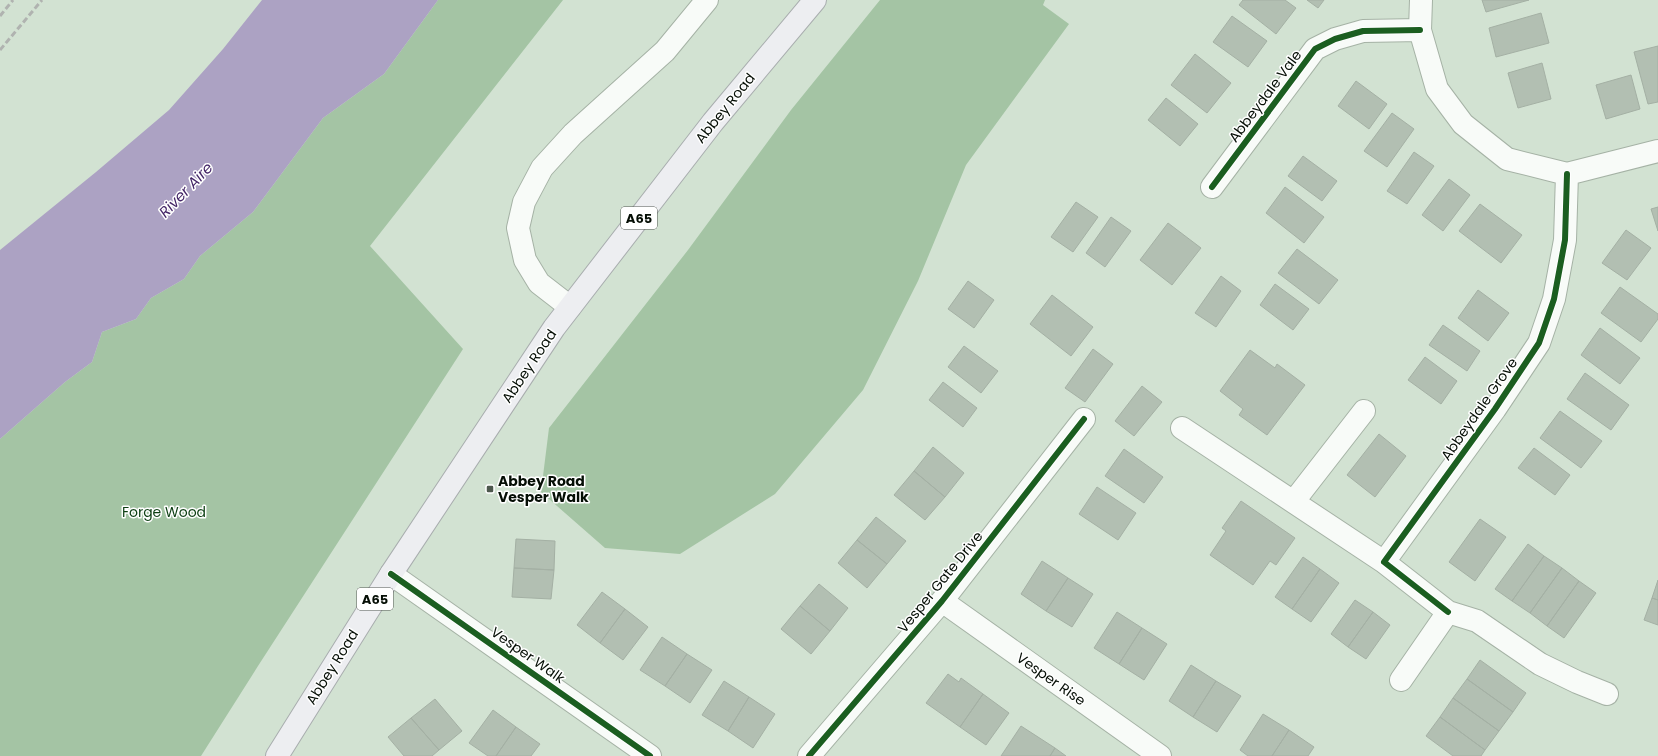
<svg xmlns="http://www.w3.org/2000/svg" width="1658" height="756" font-family="Poppins,sans-serif">
	<style>
		.forest { fill: #a4c4a4 }
		.water { fill: #aca2c3 }
		.building { fill: #b2bfb2; stroke: #a4b0a4 }
		.lines { fill: none; stroke-linecap: round; stroke-linejoin: round }
		.minor-casing { stroke: #a5b2a5; stroke-width: 24 }
		.major-casing { stroke: #a8adae; stroke-width: 24 }
		.minor { stroke: #f8fbf8; stroke-width: 22 }
		.major { stroke: #edeef1; stroke-width: 22 }
		.rail { stroke: #b0b3b0; stroke-width: 3; stroke-dasharray: 6 3; stroke-linecap: butt }
		.cycleway-casing { stroke: #fff; stroke-width: 8 }
		.cycleway { stroke: #1b5e20; stroke-width: 6 }
		.poi-dot { fill: #4d584d; stroke: #fff; stroke-width: 1.5 }
		.labels { text-anchor: middle; stroke-width: 3; stroke-linejoin: round; paint-order: stroke }
		.shield { fill: #fff; stroke: #505650; stroke-width: 1 }
		.shield-label { font-size: 13px; font-weight: bold; fill: #050e05 }
		.street-label { font-size: 14px; fill: #050e05; stroke: #fff }
		.poi-label { font-size: 14px; font-weight: bold; fill: #050e05; stroke: #fff; text-anchor: start }
		.park-label { font-size: 14px; fill: #0c3e12; stroke: #fff }
		.water-label { font-size: 15px; font-style: italic; fill: #442667; stroke: #fff }
	</style>
	<rect width="100%" height="100%" fill="#d2e2d2"/>
	<path class="forest" d="M438,0H563L370,246L463,349L258,666L201,756H0V439L65,382L92,362L102,332L136,319L151,298L184,279L200,256L253,212L323,118L384,74Z
		M880,0H1045L1043,5L1069,24L966,165L918,281L863,390L775,494L680,554L605,548L541,492L549,428L688,250L791,110Z"/>
	<path class="water" d="M262,0H438L384,74L323,118L253,212L200,256L184,279L151,298L136,319L102,332L92,362L65,382L0,439V250L96,172L169,110L223,49Z"/>
	<path class="building" d="M1243,0H1285L1296,8L1276,34L1239,5Z
		M1307,0H1324L1318,8Z
		M1482,0H1529L1486,12Z
		M1541,13L1549,43L1496,57L1489,28Z
		M1232,16L1267,41L1248,67L1213,42Z
		M1658,46V102L1648,104L1634,52Z
		M1195,54L1231,83L1207,113L1171,85Z
		M1542,63L1551,99L1518,108L1508,73Z
		M1631,75L1640,109L1606,119L1596,85Z
		M1356,81L1387,104L1369,129L1338,106Z
		M1166,98L1198,124L1180,146L1148,120Z
		M1392,113L1414,129L1387,167L1364,151Z
		M1414,152L1434,166L1407,204L1387,191Z
		M1303,156L1337,181L1322,201L1288,176Z
		M1449,179L1470,195L1443,231L1422,215Z
		M1285,187L1324,217L1304,243L1266,213Z
		M1076,202L1098,217L1073,252L1051,237Z
		M1480,204L1522,235L1501,263L1459,231Z
		M1658,207V231L1651,209Z
		M1111,217L1131,231L1105,267L1086,253Z
		M1168,223L1201,248L1172,285L1140,260Z
		M1626,230L1651,248L1627,280L1602,263Z
		M1297,249L1338,280L1319,304L1278,273Z
		M1221,276L1241,291L1216,327L1195,313Z
		M968,281L994,300L974,328L948,309Z
		M1275,284L1309,309L1293,330L1260,305Z
		M1620,287L1658,314V319L1641,342L1601,313Z
		M1478,290L1509,313L1488,341L1458,318Z
		M1052,295L1093,327L1071,356L1030,324Z
		M1443,325L1480,351L1467,371L1429,345Z
		M1600,328L1640,358L1620,384L1581,355Z
		M964,346L998,371L981,393L948,367Z
		M1093,349L1113,364L1085,402L1065,388Z
		M1250,350L1275,368L1277,364L1305,385L1267,435L1239,415L1243,409L1220,391Z
		M1425,357L1457,381L1441,404L1408,380Z
		M1585,373L1629,405L1611,430L1567,399Z
		M943,382L977,408L963,427L929,400Z
		M1142,386L1162,402L1134,436L1115,421Z
		M1560,411L1602,441L1581,468L1540,438Z
		M1379,434L1406,456L1375,497L1347,475Z
		M933,447L964,473L945,497L914,471Z
		M1534,448L1570,475L1555,495L1518,468Z
		M1124,449L1163,477L1144,503L1105,476Z
		M914,471L945,497L925,520L894,495Z
		M1097,487L1136,513L1118,540L1079,514Z
		M1241,501L1295,538L1276,565L1270,561L1253,585L1210,555L1226,531L1222,528Z
		M876,517L906,541L887,564L857,540Z
		M1480,519L1506,537L1475,581L1449,562Z
		M516,539L555,541L554,570L514,568Z
		M857,540L887,564L867,588L838,563Z
		M1528,544L1544,556L1512,601L1495,589Z
		M1544,556L1562,568L1530,613L1512,601Z
		M1303,557L1320,569L1292,609L1275,597Z
		M1042,561L1068,578L1046,611L1021,594Z
		M514,568L554,570L551,599L512,597Z
		M1562,568L1579,581L1547,626L1530,613Z
		M1320,569L1339,583L1311,622L1292,609Z
		M1068,578L1093,594L1072,627L1046,611Z
		M1658,580V600L1652,598Z
		M1579,581L1596,593L1564,638L1547,626Z
		M819,584L848,608L830,631L800,606Z
		M602,592L625,609L600,643L577,625Z
		M1652,598L1658,600V625L1644,620Z
		M1355,600L1373,612L1348,647L1331,634Z
		M800,606L830,631L811,654L781,629Z
		M625,609L648,627L623,660L600,643Z
		M1117,612L1142,628L1119,664L1094,648Z
		M1373,612L1390,625L1366,659L1348,647Z
		M1142,628L1167,644L1144,680L1119,664Z
		M662,637L687,654L665,686L640,670Z
		M687,654L712,670L690,703L665,686Z
		M1480,660L1526,693L1513,712L1467,679Z
		M1191,665L1216,681L1193,717L1169,701Z
		M948,674L959,682L961,678L983,694L960,727L926,703Z
		M1467,679L1513,712L1499,731L1453,698Z
		M724,681L749,697L728,731L702,715Z
		M1216,681L1241,696L1217,732L1193,717Z
		M983,694L1009,713L986,745L960,727Z
		M749,697L775,714L753,748L728,731Z
		M1453,698L1499,731L1485,750L1440,717Z
		M435,699L462,731L439,750L411,718Z
		M493,710L516,727L496,756H488L469,743Z
		M1263,714L1289,730L1272,756H1248L1240,750Z
		M1440,717L1485,750L1481,756H1453L1426,736Z
		M411,718L439,750L432,756H404L388,737Z
		M1021,726L1055,748L1050,756H1001Z
		M516,727L540,744L531,756H496Z
		M1289,730L1314,747L1308,756H1272Z
		M1055,748L1066,756H1050Z"/>
	<g class="lines">
		<defs>
			<path id="minor" d="M1421,0L1420,30L1437,89L1463,124L1507,159L1567,174L1658,151
				M1567,174L1565,240L1554,299L1539,343L1495,409L1384,562L1448,612L1477,621L1540,664L1577,682L1607,694
				M1212,187L1315,49L1335,39L1363,31L1420,30
				M570,307L539,283L525,260L518,228L524,202L542,168L573,134L665,51L707,0
				M1182,428L1384,562
				M1294,501L1364,411
				M391,574L650,756
				M942,601L1160,756
				M1401,680L1448,612
				M809,756L942,601L1084,419"/>
			<path id="major" d="M277,756L391,574L554,328L713,122L815,0"/>
		</defs>
		<use href="#minor" class="minor-casing"/>
		<use href="#major" class="major-casing"/>
		<use href="#minor" class="minor"/>
		<use href="#major" class="major"/>
		<path class="rail" d="M0,16L13,0
			M0,50L42,0"/>
		<defs>
			<path id="cycleway" d="M1212,187L1315,49L1335,39L1363,31L1420,30
				M391,574L650,756
				M1448,612L1384,562L1495,409L1539,343L1554,299L1565,240L1567,174
				M809,756L942,601L1084,419"/>
		</defs>
		<use href="#cycleway" class="cycleway-casing"/>
		<use href="#cycleway" class="cycleway"/>
	</g>
	<rect class="poi-dot" x="486" y="485" width="8" height="8" rx="2"/>
	<g class="labels">
		<g class="shield">
			<rect x="621" y="207" width="36" height="22" rx="3"/>
			<rect x="357" y="588" width="36" height="22" rx="3"/>
		</g>
		<g class="shield-label">
			<text x="639" y="223">A65</text>
			<text x="375" y="604">A65</text>
		</g>
		<g class="street-label">
			<text transform="translate(1265 96) rotate(-53)" y="5">Abbeydale Vale</text>
			<text transform="translate(725 108) rotate(-51)" y="5">Abbey Road</text>
			<text transform="translate(529 366) rotate(-56)" y="5">Abbey Road</text>
			<text transform="translate(1479 409) rotate(-55)" y="5">Abbeydale Grove</text>
			<text transform="translate(940 582) rotate(-51)" y="5">Vesper Gate Drive</text>
			<text transform="translate(528 655) rotate(35)" y="5">Vesper Walk</text>
			<text transform="translate(332 667) rotate(-58)" y="5">Abbey Road</text>
			<text transform="translate(1051 679) rotate(35)" y="5">Vesper Rise</text>
		</g>
		<g class="poi-label">
			<text x="498" y="486">Abbey Road<tspan x="498" dy="16">Vesper Walk</tspan></text>
		</g>
		<g class="park-label">
			<text x="164" y="517">Forge Wood</text>
		</g>
		<g class="water-label">
			<text transform="translate(186 190) rotate(-46)" y="5">River Aire</text>
		</g>
	</g>
</svg>
